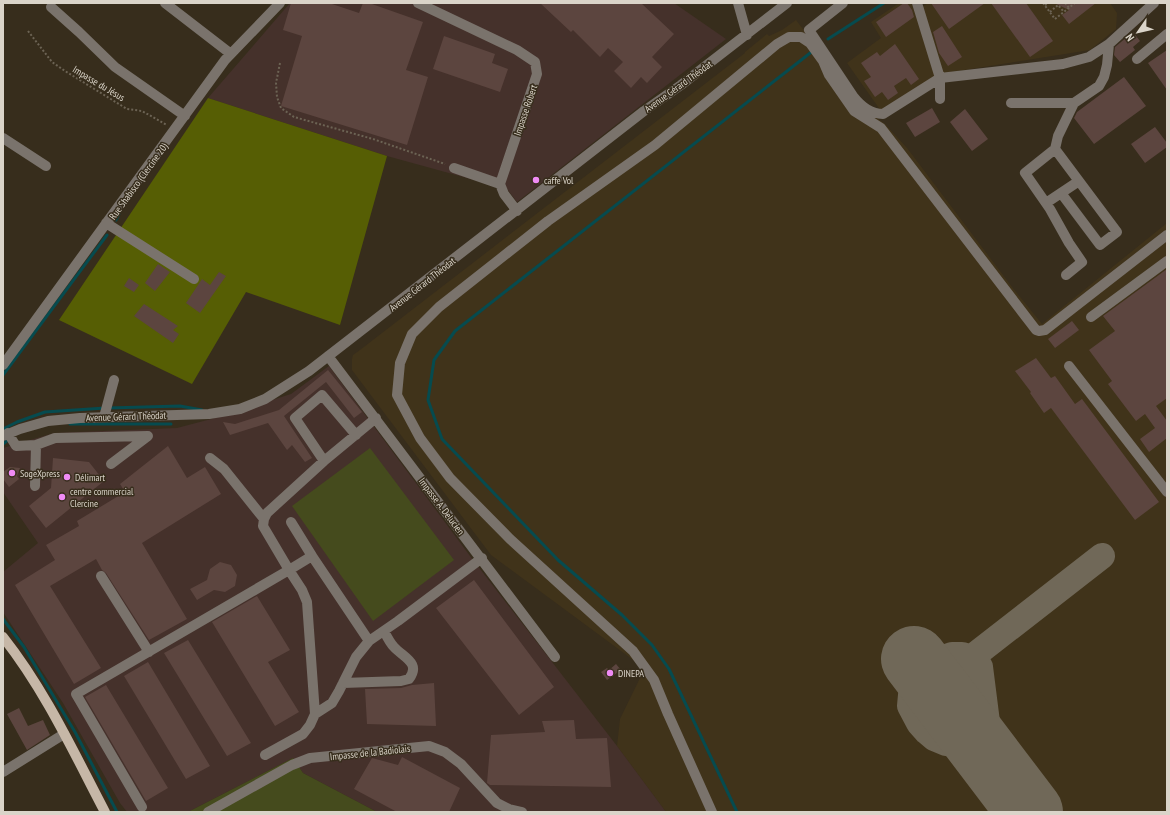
<svg xmlns="http://www.w3.org/2000/svg" width="1170" height="815" font-family="'PT Sans Narrow',sans-serif">
	<style>
		.built { fill: #40331a }
		.industrial { fill: #45312b }
		.green { fill: #454b1d }
		.forest { fill: #565e04 }
		.lines { fill: none; stroke-linecap: round; stroke-linejoin: round }
		.stream { stroke: #064b4f; stroke-width: 3 }
		.taxiway { stroke: #706858; stroke-width: 26 }
		.runway { stroke: #706858; stroke-width: 66 }
		.building { fill: #5c453f }
		.path { stroke: #6c6354; stroke-width: 2; stroke-dasharray: 2 2; stroke-linecap: butt }
		.minor { stroke: #7a736c; stroke-width: 10 }
		.major { stroke: #c6b7a7; stroke-width: 10 }
		.poi-dot { fill: #f08bf5; stroke: #372d1c; stroke-width: 1.5 }
		.labels { text-anchor: middle; stroke-width: 3; stroke-linejoin: round; paint-order: stroke }
		.street-label { font-size: 10px; fill: #dad4c9; stroke: #372d1c }
		.poi-label { font-size: 10px; fill: #dad4c9; stroke: #372d1c; text-anchor: start }
	</style>
	<rect width="100%" height="100%" fill="#372d1c"/>
	<path class="built" d="M899,3H911L917,11L928,3H1110L1117,13L1116,29L1090,50L939,74L881,111L847,63L881,38L871,22Z
		M796,20L824,57L877,118L885,124L907,148L1012,287L1042,324L1167,223V812H666L617,746L620,719L641,676L640,665L491,555L352,370V359L353,355L360,350L745,53V52L767,34L769,36L782,30Z"/>
	<path class="industrial" d="M290,3H674L726,39L517,202L507,189L387,156L208,98Z
		M329,366L470,556L617,746L666,812H377L303,773L293,758L188,812H127L120,803L63,703L3,612V572L38,543L3,492V448L54,433L177,428L215,418L291,394Z"/>
	<path class="green" d="M370,448L454,560L373,621L292,506Z
		M293,758L303,773L377,812H188Z"/>
	<path class="forest" d="M208,98L387,156L340,325L246,292L192,384L59,320Z"/>
	<g class="lines">
		<path class="stream" d="M828,39L884,3
			M116,220L121,210
			M3,375L107,235
			M108,408L180,406L202,410
			M70,424H171
			M3,429L17,422L45,412L105,408
			M3,444L8,440
			M3,619L24,647L75,732L117,812
			M737,812L669,669L652,645L622,615L558,560L442,439L428,400L434,360L455,331L814,50"/>
		<path class="taxiway" d="M935,686L1102,556
			M990,759L976,748L946,743L934,738L927,732L919,723L910,706L911,695L916,682L922,670L932,662L952,655H962L975,659L980,667L990,746L994,765"/>
		<path class="runway" d="M914,659L1030,812"/>
	</g>
	<path class="building" d="M291,3H329L359,13L363,3H369L423,22L406,70L428,77L407,145L281,106L302,36L283,30Z
		M540,3H641L674,34L652,57L662,67L647,83L641,77L631,88L614,71L623,62L608,48L600,57L573,30L571,32Z
		M904,3H907L912,10L914,17L886,37L876,22Z
		M931,3H985L949,29Z
		M991,3H1026L1053,41L1030,57Z
		M1054,3H1096L1069,24L1062,15L1069,10Z
		M942,26L962,57L948,66L939,53L933,32Z
		M1133,32L1140,41L1133,47L1135,50L1120,62L1114,55L1115,47Z
		M444,36L495,54L492,63L508,69L500,92L433,69Z
		M895,44L919,79L911,85L906,78L894,86L898,93L888,100L882,92L875,97L864,81L871,77L861,63L877,52L880,56Z
		M1167,50V90L1148,63Z
		M1124,77L1146,106L1094,144L1074,118L1077,112Z
		M932,108L940,122L915,137L906,123Z
		M965,109L988,139L972,151L950,122Z
		M1155,127L1167,143V147L1145,163L1131,144Z
		M158,264L170,272L155,291L145,283Z
		M1167,269V398L1156,406L1167,421V438L1149,452L1140,439L1155,428L1145,414L1136,421L1108,384L1112,381L1089,350L1115,331L1103,316Z
		M219,272L226,276L200,313L186,303L202,279L210,285Z
		M129,278L139,285L134,292L124,286Z
		M144,304L178,326L173,330L179,334L173,343L134,316Z
		M1072,321L1079,330L1055,348L1048,339Z
		M1036,358L1051,378L1055,376L1075,404L1082,399L1159,502L1135,520L1051,408L1044,413L1030,393L1031,392L1015,371Z
		M328,370L362,412L354,418L326,382L284,416L312,458L305,462L292,445L287,450L268,423L230,435L223,422L235,424L279,410Z
		M168,446L187,478L205,467L221,494L142,543L187,619L149,640L106,573L102,570L96,559L50,586L101,668L74,684L15,585L55,560L46,545L79,526L77,521L125,492L120,484Z
		M53,458L89,462L104,481L46,528L29,506L51,488Z
		M10,467L20,468L17,476L19,479L9,487L3,479V472Z
		M220,562L231,565L237,575L235,586L225,592L214,590L197,600L190,589L207,580L210,569Z
		M474,580L554,687L519,715L436,608Z
		M257,596L290,650L268,662L299,712L275,726L212,622Z
		M188,640L251,743L227,756L164,653Z
		M148,662L210,766L186,779L124,676Z
		M616,664L621,670L607,680L601,672L607,668L609,670Z
		M434,683L436,726L367,724L365,689L401,688L412,685Z
		M106,685L168,788L146,801L85,697Z
		M19,708L28,726L43,720L50,735L27,750L7,714Z
		M574,720L576,739L607,738L611,787L490,785L487,783L491,735L545,732L542,721Z
		M402,757L460,788L449,812H397L354,789L372,758L398,765Z"/>
	<g class="lines">
		<path class="path" d="M1043,3L1055,19L1075,3
			M1065,3L1069,8
			M1045,5L1048,3
			M1059,6L1064,12
			M1050,12L1058,5
			M28,31L52,62L65,71L127,109L142,111L167,125
			M280,63L276,83L277,97L281,108L294,117L373,139L445,164"/>
		<path class="minor" d="M165,3L231,54
			M418,3L517,50L535,62L537,74L500,184L504,194L517,211
			M738,3L747,35
			M843,3L809,30L853,96C860,105 871,114 883,114L940,78L1063,64L1089,57L1109,44L1154,3
			M917,3L940,78V99
			M51,7L79,32L115,67L185,116
			M1137,59L1167,34
			M1011,103H1074
			M3,138L46,166
			M1055,149L1117,232L1100,245L1061,193
			M454,168L500,184
			M1046,203L1079,181
			M106,223L194,279
			M1066,275L1082,262L1069,243L1050,209L1025,173L1055,149L1058,136L1074,103L1099,86L1104,77L1107,65L1109,44
			M1091,317L1167,261
			M328,356L555,657
			M3,365L225,60L280,3
			M1069,366L1167,492
			M104,417L114,380
			M8,433L16,446L36,445L55,438L148,436L111,464
			M3,436L20,429L48,421L80,418L209,414L240,409L265,399L309,371L644,111L681,85L787,3
			M210,458L224,469L264,519
			M324,461L295,418L322,395L356,435
			M35,486L36,445
			M291,522L312,556
			M101,576L149,652
			M343,683L401,681L409,679C421,663 404,658 394,647C390,643 387,637 384,631
			M315,714L332,703L339,691L356,657L369,641L398,621L482,558
			M265,755L303,734L310,725L315,714L307,602L302,590L289,570L312,556L369,641
			M3,772L64,734
			M142,807L76,694L289,570L263,526L264,519L267,513L324,461L376,418
			M208,812L292,765L310,758L429,746L445,752L461,764L497,803L509,809L522,812
			M712,812L668,714L654,680L633,651L510,539L450,478L420,438L397,395L400,363L412,334L439,307L548,221L655,145L777,44L789,37H801L810,43L823,61L829,75L854,111L881,128L1036,330L1039,331L1045,330L1167,235"/>
		<path class="major" d="M3,637C45,690 74,753 105,812"/>
	</g>
	<g class="poi-dot">
		<circle cx="536" cy="180" r="4"/>
		<circle cx="12" cy="473" r="4"/>
		<circle cx="67" cy="477" r="4"/>
		<circle cx="62" cy="497" r="4"/>
		<circle cx="610" cy="673" r="4"/>
	</g>
	<g class="labels">
		<g class="street-label">
			<text transform="translate(99 83) rotate(31)" y="4">Impasse du Jésus</text>
			<text transform="translate(678 86) rotate(-36)" y="4">Avenue Gérard Théodat</text>
			<text transform="translate(525 110) rotate(-71)" y="4">Impasse Robert</text>
			<text transform="translate(138 181) rotate(-54)" y="4">Rue Shabisco (Clercine 20)</text>
			<text transform="translate(422 284) rotate(-38)" y="4">Avenue Gérard Théodat</text>
			<text transform="translate(126 416) rotate(-2)" y="4">Avenue Gérard Théodat</text>
			<text transform="translate(442 506) rotate(53)" y="4">Impasse A. Delucien</text>
			<text transform="translate(370 752) rotate(-6)" y="4">Impasse de la Badiolais</text>
		</g>
		<g class="poi-label">
			<text x="544" y="184">caffe Vol</text>
			<text x="20" y="477">SogeXpress</text>
			<text x="75" y="481">Délimart</text>
			<text x="70" y="495">centre commercial<tspan x="70" dy="12">Clercine</tspan></text>
			<text x="618" y="677">DINEPA</text>
		</g>
	</g>
	<rect width="1170" height="815" fill="none" stroke="#dad4c9" stroke-width="8"/>
	<g transform="translate(1138 32) rotate(236)" stroke="#372d1c" stroke-width="3" paint-order="stroke">
	<path d="M0-3L7 15L0 10L-7 15Z" fill="#dad4c9"/>
	<text y="-6" font-size="11" font-weight="bold" text-anchor="middle" fill="#dad4c9">N</text>
	</g>
</svg>
